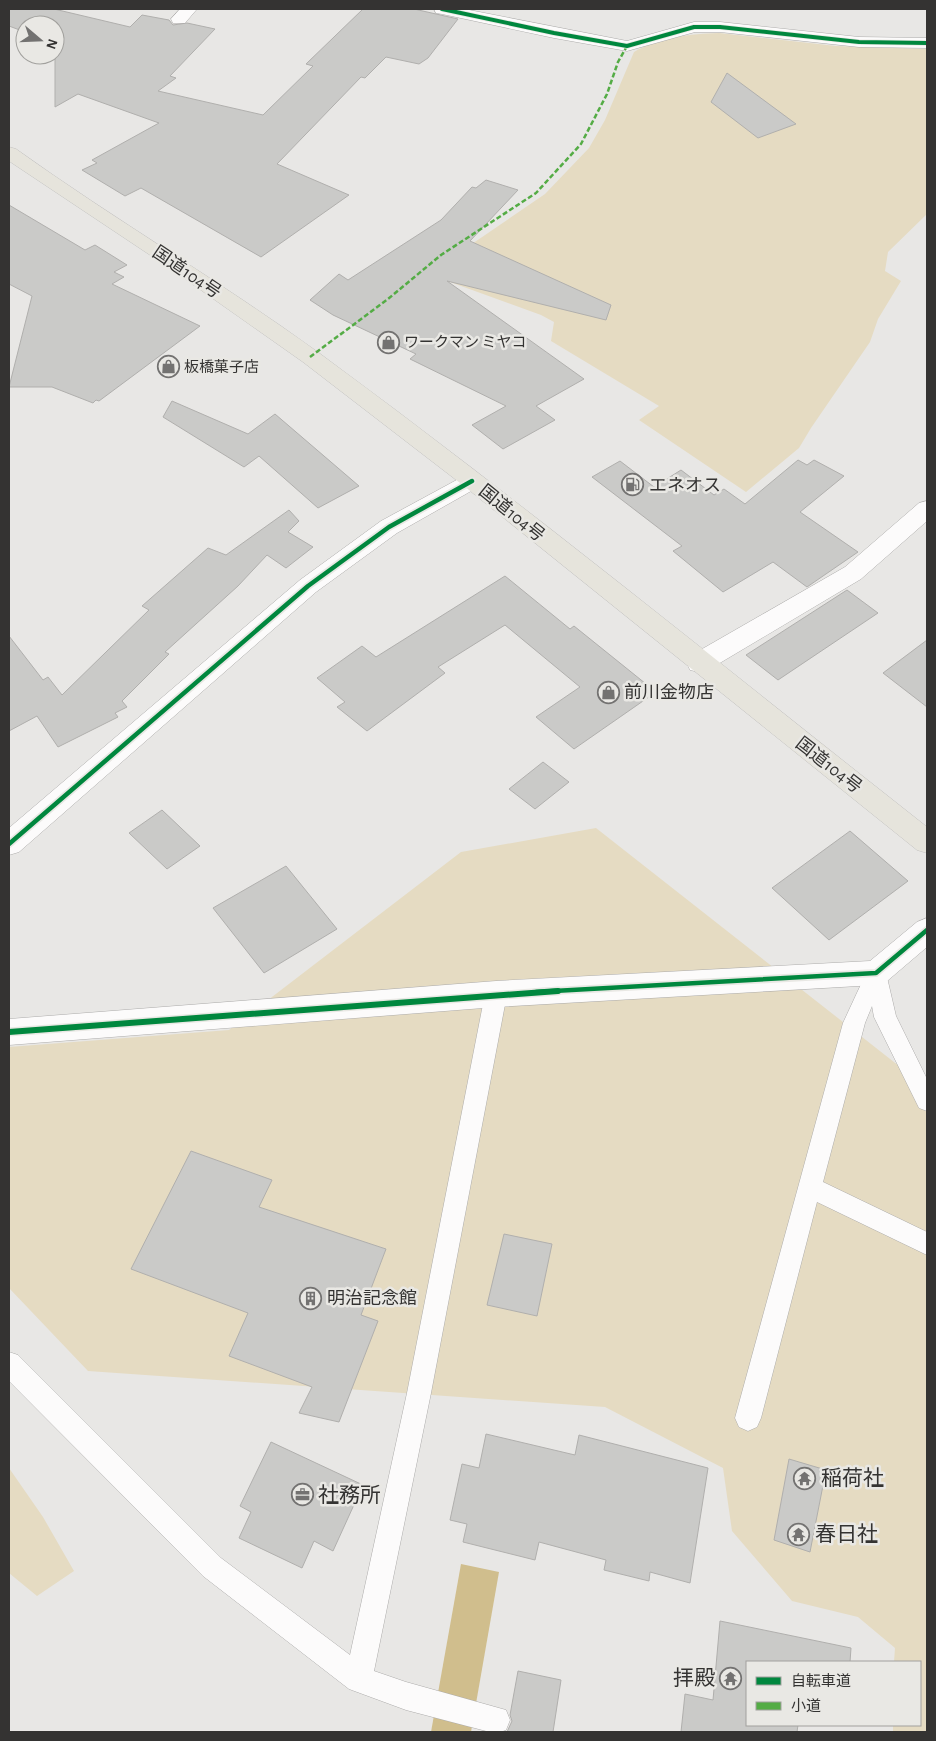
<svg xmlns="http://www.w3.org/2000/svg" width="936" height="1741" font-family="'Alegreya Sans','Noto Sans JP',sans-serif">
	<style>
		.green { fill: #e5dbc2 }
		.water { fill: #d0be8d }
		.building { fill: #cacac8; stroke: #b0afad }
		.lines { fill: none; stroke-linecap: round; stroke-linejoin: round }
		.service-casing { stroke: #adacab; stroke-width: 1 }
		.minor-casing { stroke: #adacab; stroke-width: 1 }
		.trunk-casing { stroke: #c3c2c1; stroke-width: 1 }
		.service { fill: #fcfbfb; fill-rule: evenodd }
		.minor { fill: #fcfbfb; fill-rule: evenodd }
		.trunk { fill: #e6e4dc; fill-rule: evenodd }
		.quiet { stroke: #54ac45; stroke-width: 2.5; stroke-dasharray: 5 2.5; stroke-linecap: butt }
		.cycleway-far2-casing { stroke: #e9e8e4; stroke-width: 5.5 }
		.cycleway-far1-casing { stroke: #e9e8e4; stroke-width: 8 }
		.cycleway-casing { stroke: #e9e8e4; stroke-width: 9 }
		.cycleway-far2 { stroke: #00873e; stroke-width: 4 }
		.cycleway-far1 { stroke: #00873e; stroke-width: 4.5 }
		.cycleway { stroke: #00873e; stroke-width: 6 }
		.labels { text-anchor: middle; stroke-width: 5; stroke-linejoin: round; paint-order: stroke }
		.far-poi-label { font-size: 15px; fill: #343332; stroke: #e9e8e4; text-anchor: start }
		.street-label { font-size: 18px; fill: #343332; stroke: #e9e8e4 }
		.poi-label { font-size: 18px; fill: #343332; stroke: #e9e8e4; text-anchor: start }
		.near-poi-label { font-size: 21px; fill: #343332; stroke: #e9e8e4; text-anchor: start }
	</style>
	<rect width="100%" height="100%" fill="#e8e7e5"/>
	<path class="green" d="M719,33L836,46L927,49V214L888,252L885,271L901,281L878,319L870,342L811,428L799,448L746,492L639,420L659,406L551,341L554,322L541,315L428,274L545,194L589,148L605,120L634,52C659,37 691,34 719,33Z
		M596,828L927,1088V1732H893V1725H920V1662H894L895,1648L858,1617L792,1601L732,1531L723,1468L605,1407L88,1371L9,1288V1047L229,1030L461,852Z
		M9,1468L43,1517L74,1571L37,1596L9,1573Z"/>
	<path class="water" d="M461,1564L499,1572L471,1732H431Z"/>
	<path class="building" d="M9,9H54L130,27L142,15L169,20L173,25L187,23L215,29L170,76L176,78L158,91L263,115L313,66L306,64L363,9H414L458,19L428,58L419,64L386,57L365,78L361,77L277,164L349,195L261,257L141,188L125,196L82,170L97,163L92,160L159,123L78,94L55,107V25H25V32L9,26Z
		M727,73L796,124L758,138L711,102Z
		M486,180L518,190L470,241L611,305L606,320L447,281L584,379L536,406L555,420L503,449L472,425L506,406L410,359L416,354L333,315L310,300L339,274L348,280L441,220L472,187L476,188Z
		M9,205L85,250L95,245L127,265L114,272L124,277L112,284L200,326L99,401L96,400L93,403L52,387H9L32,296L9,284Z
		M172,401L248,434L275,414L359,486L318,508L259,456L244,467L163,417Z
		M798,460L807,465L814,460L844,476L800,512L858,552L807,587L773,562L723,592L673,551L682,546L592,477L620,461L654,487L681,470L714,495L724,489L745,504Z
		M289,510L299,521L288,532L313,547L286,568L267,555L238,586L165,652L169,654L122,701L127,707L115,713L118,717L58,747L37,716L9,731V636L43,680L48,677L62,695L149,610L142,606L208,548L226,555Z
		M505,576L570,629L574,626L656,692L574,749L536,717L580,687L505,625L438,667L445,673L367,731L337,707L345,702L317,678L362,646L376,657Z
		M847,590L878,613L778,680L746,655Z
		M927,640V707L883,673Z
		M543,762L569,782L535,809L509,789Z
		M162,810L200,846L167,869L129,833Z
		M850,831L908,881L829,940L772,888Z
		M286,866L337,929L264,973L213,908Z
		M191,1151L272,1180L259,1207L386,1249L361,1315L378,1321L339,1422L299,1413L312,1387L229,1356L248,1313L131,1269Z
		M504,1234L552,1244L537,1316L487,1305Z
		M486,1434L575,1455L579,1435L708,1468L690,1583L650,1572L649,1581L604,1570L606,1560L539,1542L535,1560L463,1542L467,1524L450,1520L462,1464L479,1468Z
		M271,1442L363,1485L333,1551L314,1541L302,1568L239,1538L251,1512L240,1506Z
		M789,1459L826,1470L810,1552L774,1540Z
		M720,1621L851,1648L850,1662H747V1725H798L797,1732H681L685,1694L713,1700Z
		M518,1671L561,1680L553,1732H507L512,1721L510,1715Z"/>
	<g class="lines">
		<defs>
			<path id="service" d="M876,964L883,967L886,973L896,1016L927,1079V1111L919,1108L874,1017L872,1006L865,1023L823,1182L927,1232V1255L817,1202L761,1418L757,1427L748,1431L739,1427L735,1418L843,1023L869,967Z
				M496,985L503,988L507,994L431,1393L374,1671L406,1682L506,1710L510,1720L506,1730L500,1732H490L406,1710L349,1689L203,1576L9,1381V1352L18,1355L221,1558L350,1655L407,1393L485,994L489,988Z"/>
			<path id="minor" d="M180,9H197L185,23H173L171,19Z
				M434,9H464L627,41L694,22H720L859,37L927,38V48L859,47L720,32H695L627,51L554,38L442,14L436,13Z
				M472,473L480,476L483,481L480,486L397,533L316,592L19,852L9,855V828L300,580L381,521L464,476Z
				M927,501V521L861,579L708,670L699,672L690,670L687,663L690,656L845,567L919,503Z
				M927,918V947L886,982L876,985L496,1007L9,1045V1019L496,981L870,961L917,922Z"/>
			<path id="trunk" d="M9,147L16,149C115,220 220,281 319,353C526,505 725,668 927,827V853L917,850L464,486L303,362L171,269L9,161Z"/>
		</defs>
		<use href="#service" class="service-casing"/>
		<use href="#minor" class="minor-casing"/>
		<use href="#trunk" class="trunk-casing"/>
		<use href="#service" class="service"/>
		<use href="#minor" class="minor"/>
		<use href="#trunk" class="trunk"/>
		<path class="quiet" d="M310,357L388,299L441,255L536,193L581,144L607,94L618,62L627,46"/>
		<defs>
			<path id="cycleway-far2" d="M442,9L554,33L627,46L694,27H720L859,42L927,43"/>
			<path id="cycleway-far1" d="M9,844L308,586L389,527L472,481
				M536,992L876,973L927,930"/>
			<path id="cycleway" d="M9,1032L558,991"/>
		</defs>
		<use href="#cycleway-far2" class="cycleway-far2-casing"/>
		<use href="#cycleway-far1" class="cycleway-far1-casing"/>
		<use href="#cycleway" class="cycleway-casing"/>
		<use href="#cycleway-far2" class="cycleway-far2"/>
		<use href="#cycleway-far1" class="cycleway-far1"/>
		<use href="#cycleway" class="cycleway"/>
	</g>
	<defs>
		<symbol id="shop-ring" viewBox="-11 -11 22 22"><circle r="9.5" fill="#e9e8e4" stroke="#737271" stroke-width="1.5"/><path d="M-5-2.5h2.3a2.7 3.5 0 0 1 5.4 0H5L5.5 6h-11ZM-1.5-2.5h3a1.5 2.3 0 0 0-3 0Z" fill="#737271"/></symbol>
		<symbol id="fuel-ring" viewBox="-11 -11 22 22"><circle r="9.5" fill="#e9e8e4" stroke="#737271" stroke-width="1.5"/><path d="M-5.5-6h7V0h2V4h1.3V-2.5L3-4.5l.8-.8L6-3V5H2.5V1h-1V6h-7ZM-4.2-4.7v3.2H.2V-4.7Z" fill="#737271"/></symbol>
		<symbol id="building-ring" viewBox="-11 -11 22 22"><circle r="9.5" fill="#e9e8e4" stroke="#737271" stroke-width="1.5"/><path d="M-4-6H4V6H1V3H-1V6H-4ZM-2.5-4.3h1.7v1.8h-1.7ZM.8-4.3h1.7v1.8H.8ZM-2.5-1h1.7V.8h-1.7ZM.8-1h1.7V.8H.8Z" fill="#737271"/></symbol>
		<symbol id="temple-ring" viewBox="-11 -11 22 22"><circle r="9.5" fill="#e9e8e4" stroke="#737271" stroke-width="1.5"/><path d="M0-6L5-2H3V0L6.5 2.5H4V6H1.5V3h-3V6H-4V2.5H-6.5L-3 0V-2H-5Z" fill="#737271"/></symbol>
		<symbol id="office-ring" viewBox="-11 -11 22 22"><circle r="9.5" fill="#e9e8e4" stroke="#737271" stroke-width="1.5"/><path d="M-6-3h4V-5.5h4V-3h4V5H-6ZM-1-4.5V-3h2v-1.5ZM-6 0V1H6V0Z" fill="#737271"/></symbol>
	</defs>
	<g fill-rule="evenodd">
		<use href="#shop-ring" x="376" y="330" width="25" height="25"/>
		<use href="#shop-ring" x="156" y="354" width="25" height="25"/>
		<use href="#fuel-ring" x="620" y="472" width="25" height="25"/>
		<use href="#shop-ring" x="596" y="680" width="25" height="25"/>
		<use href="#building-ring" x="298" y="1286" width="25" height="25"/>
		<use href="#temple-ring" x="792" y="1466" width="25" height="25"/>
		<use href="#office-ring" x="290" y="1482" width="25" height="25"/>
		<use href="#temple-ring" x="786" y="1522" width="25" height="25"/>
		<use href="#temple-ring" x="718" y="1666" width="25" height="25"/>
	</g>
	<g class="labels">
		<g class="far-poi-label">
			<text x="404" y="347">ワークマン ミヤコ</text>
			<text x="184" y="372">板橋菓子店</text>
		</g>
		<g class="street-label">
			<text transform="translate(187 272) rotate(34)" y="6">国道104号</text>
			<text transform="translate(512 513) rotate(39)" y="6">国道104号</text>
			<text transform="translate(829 765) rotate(38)" y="6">国道104号</text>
		</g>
		<g class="poi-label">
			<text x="649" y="491">エネオス</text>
			<text x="624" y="698">前川金物店</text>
			<text x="327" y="1304">明治記念館</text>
		</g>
		<g class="near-poi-label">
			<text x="821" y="1485">稲荷社</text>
			<text x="318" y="1502">社務所</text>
			<text x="815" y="1541">春日社</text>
			<text x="715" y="1685" text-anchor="end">拝殿</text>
		</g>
	</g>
	<rect width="936" height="1741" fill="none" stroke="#343332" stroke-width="20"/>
	<rect x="746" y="1661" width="175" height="65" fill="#e9e8e4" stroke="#a1a09d"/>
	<rect x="756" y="1677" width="25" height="8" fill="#00873e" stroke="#a1a09d"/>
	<text x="791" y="1686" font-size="15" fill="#343332">自転車道</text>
	<rect x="756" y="1702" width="25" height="8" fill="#54ac45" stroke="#a1a09d"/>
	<text x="791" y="1711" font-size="15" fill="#343332">小道</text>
	<g transform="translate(40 40) rotate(109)"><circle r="24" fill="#e9e8e4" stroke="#a1a09d"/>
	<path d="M0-4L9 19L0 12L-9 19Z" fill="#737271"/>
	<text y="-8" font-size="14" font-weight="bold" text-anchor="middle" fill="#343332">N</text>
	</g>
</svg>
